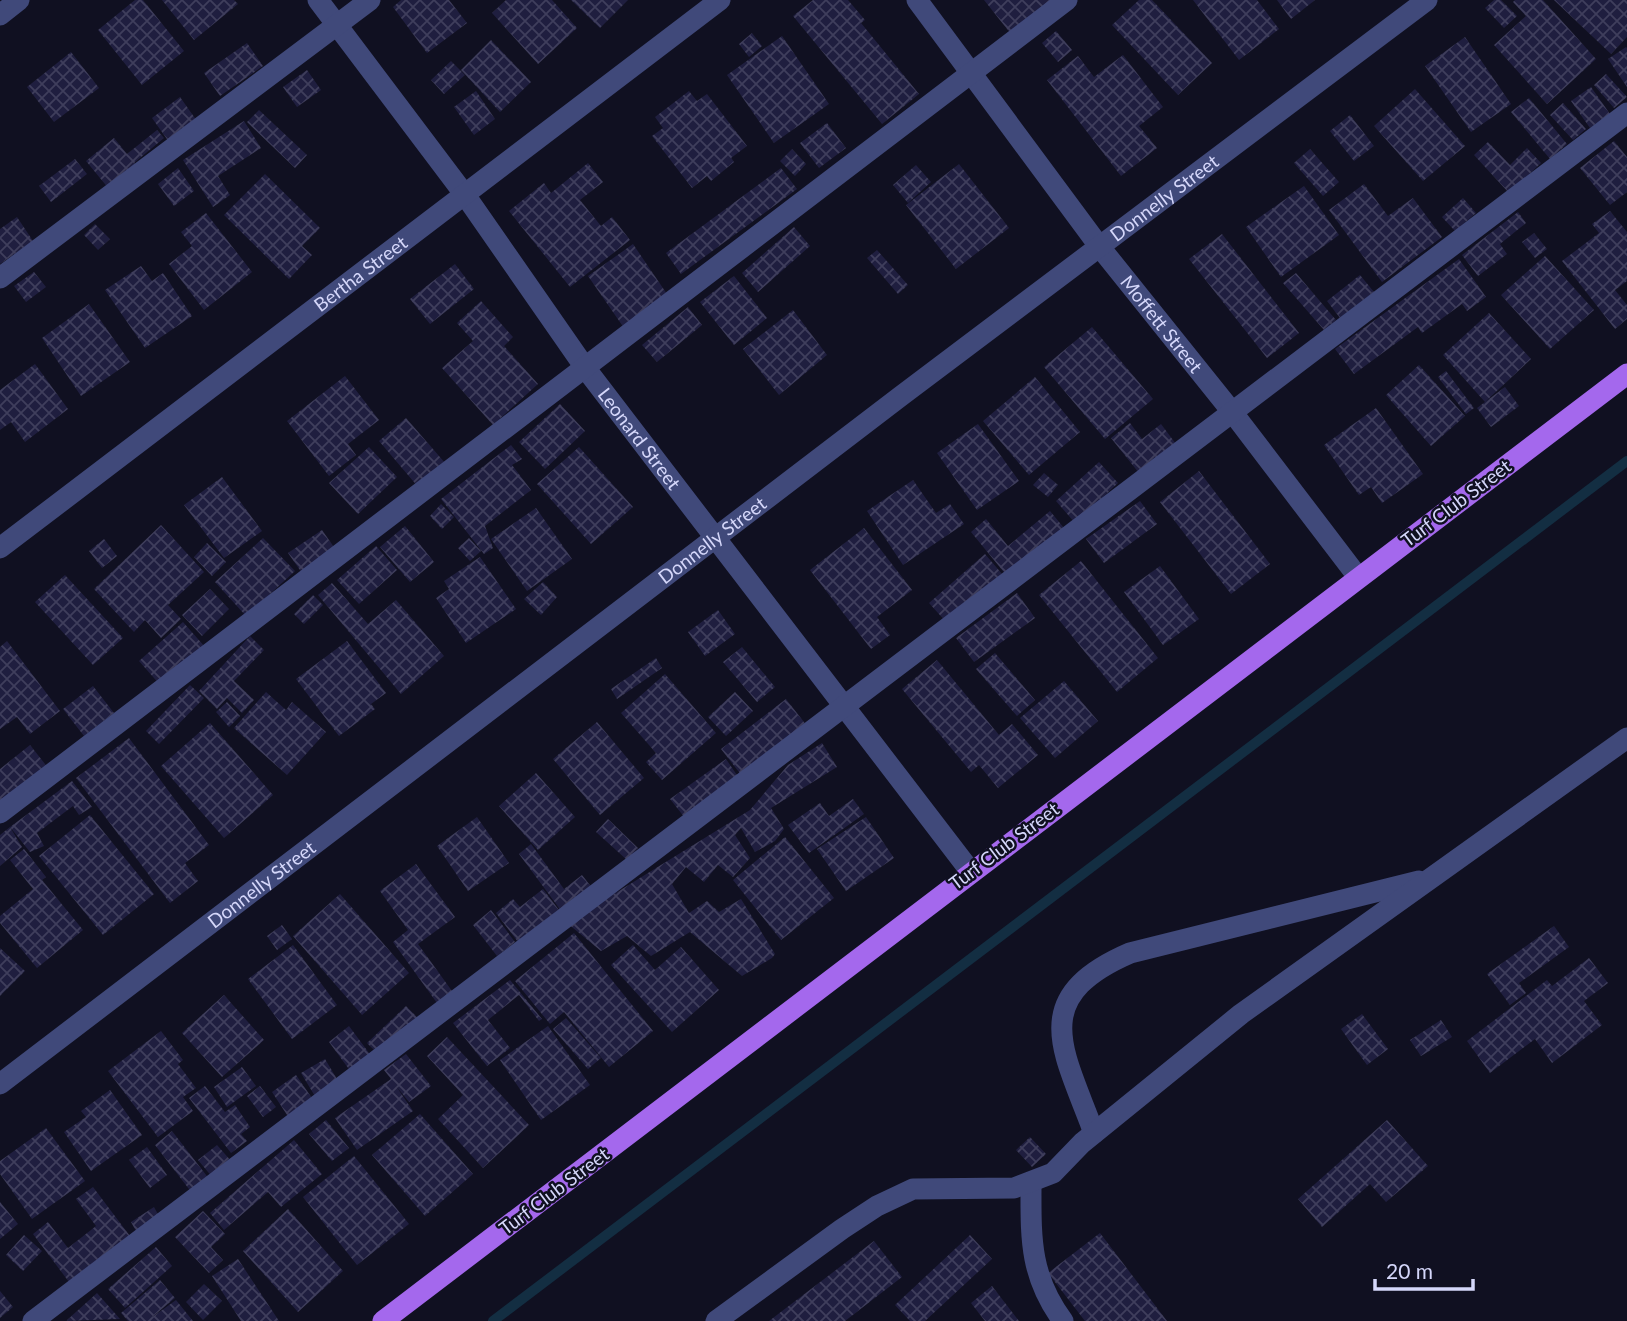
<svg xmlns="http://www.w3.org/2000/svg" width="1627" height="1321" font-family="Lato,sans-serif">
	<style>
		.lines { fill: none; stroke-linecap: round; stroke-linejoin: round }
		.stream { stroke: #132e42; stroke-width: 10 }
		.building { fill: url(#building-cross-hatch) }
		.minor { stroke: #40497a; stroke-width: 21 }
		.major { stroke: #a468ed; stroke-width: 21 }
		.labels { text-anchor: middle; stroke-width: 5; stroke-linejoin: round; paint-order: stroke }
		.street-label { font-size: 19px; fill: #d5d7fa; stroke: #101021 }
	</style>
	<defs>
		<pattern id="building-cross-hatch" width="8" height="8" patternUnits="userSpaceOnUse" patternTransform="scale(1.75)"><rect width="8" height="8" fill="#1f1e3f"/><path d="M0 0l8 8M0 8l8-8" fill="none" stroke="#3f3e5c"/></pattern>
	</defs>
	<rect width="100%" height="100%" fill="#101021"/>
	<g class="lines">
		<path class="stream" d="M493,1321L1627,461"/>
	</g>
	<path class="building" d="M135,0H143L184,51L142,85L98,30Z
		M162,0H234L238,4L194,40Z
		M401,0H449L467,23L427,53L393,7Z
		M506,0H552L577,28L538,64L492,13Z
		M571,0H628L600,28Z
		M813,0H848L865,20L861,23L919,94L882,124L793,16Z
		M984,0H1053L1011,34Z
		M1139,0H1152L1212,63L1178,95L1112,25Z
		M1193,0H1257L1279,29L1239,60Z
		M1277,0H1315L1291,19Z
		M1494,0H1501L1517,16L1504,28L1485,8Z
		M1515,0H1543L1596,59L1547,104L1494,45L1526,16L1513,2Z
		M1554,0H1627V37L1611,54Z
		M1056,31L1072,50L1058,62L1042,43Z
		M752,33L762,46L749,57L739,44Z
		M782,36L829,104L774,143L727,75Z
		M1465,37L1511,104L1471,132L1425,66Z
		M491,40L531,82L500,112L461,70Z
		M247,43L263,66L220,96L204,73Z
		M1626,47L1627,48V87L1608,59Z
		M71,52L99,88L54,122L27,87Z
		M1123,55L1163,107L1139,126L1157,148L1121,176L1047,80L1078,56L1094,77Z
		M451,61L465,75L444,94L431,80Z
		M307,70L321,90L297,107L283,87Z
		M1606,74L1627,97L1614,108L1594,85Z
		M1591,87L1610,114L1590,128L1571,101Z
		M1415,89L1465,146L1423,181L1374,126Z
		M476,91L495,119L474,135L454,107Z
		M689,91L697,101L707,94L747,146L731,158L734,162L711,181L707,176L692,188L652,136L663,128L655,117Z
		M180,97L197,121L169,142L152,118Z
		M1529,98L1567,144L1550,159L1511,112Z
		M1563,103L1586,129L1573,140L1550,115Z
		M259,110L307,155L295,168L247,122Z
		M1350,115L1374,146L1354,161L1330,131Z
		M244,121L261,148L218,176L230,195L213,207L183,160Z
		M827,123L846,148L819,168L800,143Z
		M157,130L164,138L134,163L137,166L109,189L86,161L114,138L127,154Z
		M1614,141L1627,157V192L1610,205L1580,168Z
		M1488,142L1510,165L1527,148L1541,163L1509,193L1474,155Z
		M792,149L806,164L795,176L780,161Z
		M1310,149L1339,182L1323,196L1294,163Z
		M75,159L87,174L51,202L39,186Z
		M588,163L603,182L580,200L601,226L612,217L630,240L570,287L509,211L544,183L551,193Z
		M959,164L1009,228L956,269L906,205Z
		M916,165L931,182L908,203L893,185Z
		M178,168L194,191L174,206L158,184Z
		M781,168L797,189L681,274L666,253Z
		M265,174L320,228L302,246L312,255L289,279L224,215Z
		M1364,184L1388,216L1413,198L1442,237L1382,282L1329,210Z
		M1304,186L1339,235L1281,277L1246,227Z
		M1463,198L1476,213L1455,231L1442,217Z
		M1610,211L1627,232V281L1615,290L1627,305V319L1615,329L1562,261L1599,233L1592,224Z
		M1518,212L1526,223L1500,244L1507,254L1478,276L1462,255Z
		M206,213L252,272L204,310L169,264L192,246L181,232Z
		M17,217L33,241L0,264V229Z
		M95,224L110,239L98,250L84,235Z
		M794,227L810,246L758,292L742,273Z
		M1534,233L1547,249L1535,258L1522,242Z
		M1222,234L1299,333L1267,358L1189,259Z
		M633,244L669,297L624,328L588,276Z
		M877,250L908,285L898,294L867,258Z
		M1545,256L1594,310L1550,349L1501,295Z
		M1459,259L1486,297L1467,311L1462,304L1422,333L1418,327L1354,374L1335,349Z
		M455,264L474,289L430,324L410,299Z
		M141,266L152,281L163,273L192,316L145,348L105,290Z
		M34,272L46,287L26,302L14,286Z
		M1296,273L1336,320L1324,330L1283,283Z
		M1360,275L1374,292L1340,318L1327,301Z
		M734,276L767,318L734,345L700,302Z
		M481,301L513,337L504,346L538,384L493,425L442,368L473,341L457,323Z
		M89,304L130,362L81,396L42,338Z
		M688,307L702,325L657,362L642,345Z
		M793,310L827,355L779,395L743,349Z
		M1489,313L1531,359L1485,402L1443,355Z
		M1092,327L1153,399L1105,439L1044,367Z
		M35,364L68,409L25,442L11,422L0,430V390Z
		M1419,365L1465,416L1431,446L1386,395Z
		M1446,371L1474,408L1466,414L1438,377Z
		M345,376L379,420L348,444L356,455L329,476L287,421Z
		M1035,377L1080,432L1029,475L983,421Z
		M1505,387L1519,406L1491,427L1477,408Z
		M560,404L585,431L545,469L519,442Z
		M1376,408L1423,474L1382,503L1371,487L1359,495L1324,445Z
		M406,418L446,464L419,488L379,441Z
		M1130,423L1142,439L1161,424L1176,444L1139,473L1111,438Z
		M978,424L1019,481L977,510L937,453Z
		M511,445L522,459L512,465L531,490L485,526L493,548L484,554L441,499Z
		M369,447L397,477L358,514L329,483Z
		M579,447L633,507L591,544L537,484Z
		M1099,462L1118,483L1075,523L1056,501Z
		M1199,471L1270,564L1231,594L1160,502Z
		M1044,473L1058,485L1048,497L1033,485Z
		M222,477L262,531L224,558L184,505Z
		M913,480L936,513L950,504L964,524L903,565L867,511Z
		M1140,501L1157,524L1104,563L1086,539Z
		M441,504L454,517L442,529L430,516Z
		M536,508L572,559L527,591L491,539Z
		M1050,511L1064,528L1007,576L971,532L986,519L1008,546Z
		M161,525L204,572L168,605L181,619L161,638L145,620L134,632L94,589Z
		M405,526L434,562L410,582L380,547Z
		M864,528L912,590L877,617L890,635L871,649L810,570Z
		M322,530L336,550L302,573L288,553Z
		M263,538L295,571L246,616L215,582Z
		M469,538L481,551L470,561L458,548Z
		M104,539L117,556L102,568L89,551Z
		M207,543L226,562L212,576L194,557Z
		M376,546L397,570L359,604L337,580Z
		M985,554L1003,575L947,623L929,603Z
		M480,557L516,609L466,643L436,598L449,589L444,581Z
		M1081,561L1158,658L1117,692L1039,595Z
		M1160,566L1199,619L1163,645L1124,592Z
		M65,575L123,638L93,665L35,602Z
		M543,582L557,597L541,615L524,599Z
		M332,583L368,624L396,600L444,656L401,694L318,595Z
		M210,589L229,609L202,636L182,615Z
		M1017,593L1035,618L974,662L956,638Z
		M313,595L323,605L304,624L294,614Z
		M718,610L735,634L705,656L688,632Z
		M183,622L205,647L161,686L139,661Z
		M250,636L264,650L234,681L254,700L242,713L227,698L217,709L199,691Z
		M7,641L60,711L30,734L17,717L0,729V647Z
		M347,641L386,693L371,704L375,709L339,736L296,679Z
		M742,647L775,687L757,702L723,662Z
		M995,653L1035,700L1017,716L976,669Z
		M656,658L662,668L617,699L611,689Z
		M937,660L999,735L1012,724L1038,755L998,788L979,765L971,772L902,689Z
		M665,674L716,733L662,780L646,762L656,753L621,713Z
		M1064,681L1098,721L1055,758L1020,718Z
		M190,685L204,698L159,744L146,731Z
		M93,686L114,713L84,736L63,709Z
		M266,692L286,710L292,702L326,732L287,775L234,728Z
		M735,692L753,711L726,736L708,717Z
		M786,699L807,726L742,776L721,749Z
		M227,702L240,716L229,727L216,712Z
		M597,722L644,778L600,815L553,759Z
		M210,723L273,795L224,838L161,766Z
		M129,738L209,845L185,863L198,881L170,903L76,778Z
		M822,743L837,767L771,808L784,829L775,841L755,852L741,828L735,835L750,858L733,877L718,865L704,882L686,867L672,884L689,913L707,901L719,912L741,899L775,954L772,958L742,976L690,932L651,956L627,936L601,951L567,923L750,810L788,765Z
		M30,745L49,769L0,809V769Z
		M726,759L739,778L685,818L670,799Z
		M536,773L575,817L538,850L499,806Z
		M72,781L92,807L79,815L73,806L37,833L44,846L30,852L10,827Z
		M853,799L864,814L809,853L788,825L820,803L829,816Z
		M90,815L154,894L103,935L39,856Z
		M477,817L509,863L468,891L437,846Z
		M866,817L894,858L846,891L817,849Z
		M608,819L638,848L627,860L596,832Z
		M10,827L22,847L0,866V835Z
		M785,837L834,898L781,940L733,880Z
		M531,844L564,889L582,875L593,889L562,912L519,854Z
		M24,849L46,877L42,880L83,930L37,968L0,923V916L33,889L10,860Z
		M416,864L455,917L418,944L452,991L437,1003L393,942L408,930L380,891Z
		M543,889L559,910L518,942L496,913L513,899L520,907Z
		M340,894L409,973L362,1015L293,936Z
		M491,910L515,942L497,956L473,925Z
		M282,925L292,939L277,950L267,936Z
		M1554,926L1569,947L1519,983L1526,993L1510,1005L1487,974Z
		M574,933L653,1031L609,1067L564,1012L550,1024L515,981Z
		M293,945L337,1005L292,1039L248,979Z
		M633,945L655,970L681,947L719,990L672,1032L611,965Z
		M0,948L25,971L0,996Z
		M1589,958L1608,983L1584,1001L1602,1025L1552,1063L1535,1039L1490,1073L1467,1041L1547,980L1552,986Z
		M510,980L542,1019L539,1021L519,995L488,1020L510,1048L487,1066L453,1023Z
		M224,995L264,1040L222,1077L182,1033Z
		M406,1006L418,1018L379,1055L367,1043Z
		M1362,1014L1388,1049L1367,1065L1341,1029Z
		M566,1018L601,1058L588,1069L553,1029Z
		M1441,1020L1452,1037L1421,1056L1410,1040Z
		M349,1026L372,1057L351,1072L329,1042Z
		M548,1026L590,1085L541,1120L500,1060Z
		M161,1031L183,1060L178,1064L196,1088L183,1097L193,1111L158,1137L108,1071Z
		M447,1037L529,1125L483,1168L438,1119L463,1095L427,1056Z
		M406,1054L431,1086L409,1102L396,1086L413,1111L357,1150L335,1118L391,1079L384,1070Z
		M325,1059L340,1084L316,1098L301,1073Z
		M242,1067L256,1086L227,1107L214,1087Z
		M296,1075L314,1101L289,1118L272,1092Z
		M205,1086L225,1112L235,1105L250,1127L241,1134L247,1141L231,1153L189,1098Z
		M260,1086L276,1107L263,1117L247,1096Z
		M110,1090L142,1135L91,1171L64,1132L86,1117L81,1111Z
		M420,1114L473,1174L425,1216L372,1155Z
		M326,1120L349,1148L332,1161L309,1134Z
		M1387,1120L1428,1166L1386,1202L1370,1184L1322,1227L1298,1199Z
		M46,1128L85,1181L32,1219L0,1174V1161Z
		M172,1131L210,1180L192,1193L155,1145Z
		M1030,1137L1046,1154L1032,1167L1016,1150Z
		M294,1140L322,1174L281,1207L268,1192L224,1230L210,1213Z
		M217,1145L232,1162L213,1178L198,1160Z
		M147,1147L167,1175L150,1188L129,1160Z
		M354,1156L409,1224L357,1265L303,1197Z
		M93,1187L133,1240L72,1286L33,1234L48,1222L68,1248L96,1226L76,1199Z
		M0,1202L18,1224L0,1239Z
		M154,1207L160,1218L137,1233L131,1222Z
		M288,1209L343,1271L298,1312L243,1251Z
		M203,1211L225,1234L211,1247L223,1260L209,1273L175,1237Z
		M1100,1233L1167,1321H1085L1048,1273Z
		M24,1235L42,1251L23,1271L6,1255Z
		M970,1235L992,1259L925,1321H910L895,1305Z
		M874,1241L902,1277L845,1321H769Z
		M156,1247L172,1266L125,1308L108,1289Z
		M238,1259L279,1321H241L212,1276Z
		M160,1280L175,1298L151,1318L176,1300L193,1321H128L121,1313Z
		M204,1284L222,1301L203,1320L186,1302Z
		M992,1286L1019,1321H985L971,1303Z
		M0,1291L13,1307L0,1318Z
		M97,1293L120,1319L66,1321Z"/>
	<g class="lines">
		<g class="minor">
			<path id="s1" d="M318,0L465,195L586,369L971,872"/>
			<path id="s2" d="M917,0L1099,246L1233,413L1358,577"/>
			<path d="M0,15L19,0"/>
			<path d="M0,278L370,0"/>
			<path id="s3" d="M0,548L720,0"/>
			<path d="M0,813L1067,0"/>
			<path id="s4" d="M0,1084L901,396L1427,0"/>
			<path d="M1094,1133C1064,1051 1026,998 1130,953L1419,881"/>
			<path d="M1031,1183C1031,1237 1029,1275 1063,1321"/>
			<path d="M33,1321L1627,113"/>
			<path d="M716,1321L842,1229L877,1206L913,1189L1014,1188L1053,1173L1082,1143L1241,1014L1627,738"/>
		</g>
		<path class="major" d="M383,1321L1627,374"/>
	</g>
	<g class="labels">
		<g class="street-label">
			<text dy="7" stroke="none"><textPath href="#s4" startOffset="1463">Donnelly Street</textPath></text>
			<text dy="7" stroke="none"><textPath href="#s3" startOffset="453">Bertha Street</textPath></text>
			<text dy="7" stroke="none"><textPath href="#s2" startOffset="406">Moffett Street</textPath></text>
			<text dy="7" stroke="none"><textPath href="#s1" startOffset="544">Leonard Street</textPath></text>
			<text transform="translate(1456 503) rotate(-37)" y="7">Turf Club Street</text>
			<text dy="7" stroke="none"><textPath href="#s4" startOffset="896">Donnelly Street</textPath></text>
			<text transform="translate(1004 846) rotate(-37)" y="7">Turf Club Street</text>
			<text dy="7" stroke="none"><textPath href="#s4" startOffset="329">Donnelly Street</textPath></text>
			<text transform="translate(554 1191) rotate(-37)" y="7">Turf Club Street</text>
		</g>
	</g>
	<path d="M1375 1279v10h98v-10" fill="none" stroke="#d5d7fa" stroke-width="3.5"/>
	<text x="1386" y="1279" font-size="21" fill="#d5d7fa" stroke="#101021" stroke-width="5" paint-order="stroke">20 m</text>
</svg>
